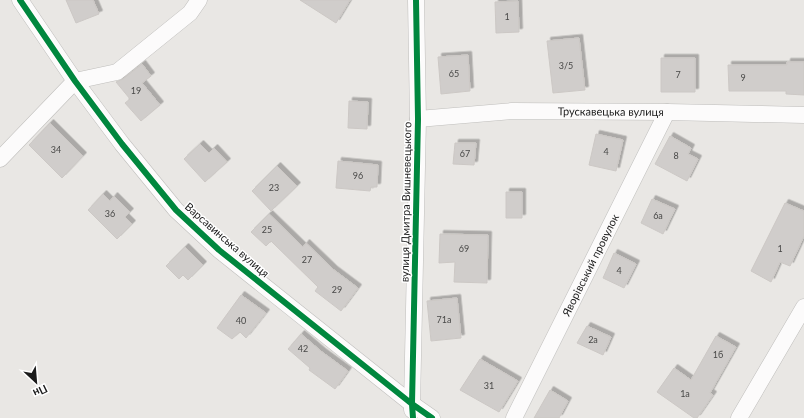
<svg xmlns="http://www.w3.org/2000/svg" width="804" height="418" font-family="Lato,sans-serif">
	<style>
		.building { fill: #d0cdcb; stroke: #ccc8c5; filter: url(#shadow) }
		.lines { fill: none; stroke-linecap: round; stroke-linejoin: round }
		.minor-casing { stroke: #bfbebc; stroke-width: 17 }
		.minor { stroke: #fcfbfb; stroke-width: 16 }
		.cycleway-casing { stroke: #fff; stroke-width: 8 }
		.cycleway { stroke: #00873e; stroke-width: 6 }
		.labels { text-anchor: middle; stroke-width: 3; stroke-linejoin: round; paint-order: stroke }
		.number-label { font-size: 9px; fill: #484847 }
		.street-label { font-size: 11px; fill: #1b1b1b; stroke: #fff }
	</style>
	<defs>
		<filter id="shadow"><feDropShadow dx="3.5" dy="-3.5" stdDeviation="0" flood-color="#0004"/></filter>
	</defs>
	<rect width="100%" height="100%" fill="#e9e7e4"/>
	<path class="building" d="M66,0H93L99,14L76,23Z
		M300,0H350L336,23Z
		M518,1L519,32L496,33L495,2Z
		M579,38L585,90L553,93L547,41Z
		M468,55L470,91L441,94L438,57Z
		M661,58H695V92H661Z
		M787,62H804V95L786,94V91H729L728,65H787Z
		M142,64L151,76L142,83L160,105L141,121L125,103L130,99L116,82L123,79Z
		M349,101L368,102L367,129L348,128Z
		M50,123L83,156L62,178L29,145Z
		M596,134L623,140L616,171L589,165Z
		M670,136L691,148L688,154L698,159L687,181L655,164Z
		M455,143H476L474,165L453,164Z
		M200,144L209,153L214,148L227,162L205,182L184,159Z
		M338,161L378,165L377,187H371L370,191L336,188Z
		M277,166L297,186L271,211L252,191Z
		M506,192H522V218H506Z
		M103,194L110,201L114,196L130,212L125,217L132,224L117,239L88,210Z
		M652,199L675,209L663,234L641,223Z
		M785,203L804,211V236L790,266L780,262L771,282L751,271Z
		M269,214L303,247L306,243L334,270L358,288L341,311L315,291L318,287L271,241L266,246L251,232Z
		M440,234L488,235L487,283L454,282L455,262L439,263Z
		M185,247L203,265L188,280L183,275L179,279L166,266Z
		M614,253L636,264L624,288L603,278Z
		M241,295L266,313L246,338L240,332L232,339L217,328Z
		M457,298L461,338L431,341L427,301Z
		M587,326L611,337L603,355L577,343Z
		M301,334L322,352L348,371L335,389L309,370L310,368L288,349Z
		M716,336L736,347L710,393L713,395L697,418H694L657,392L674,368L691,380Z
		M480,359L518,381L499,412L460,390Z
		M550,390L568,401L559,418H534Z"/>
	<g class="lines">
		<defs>
			<g id="minor">
				<path d="M20,0L75,81L122,144L176,210L219,250L412,404L432,418"/>
				<path id="s1" d="M418,119L512,111L667,112L804,115"/>
				<path d="M0,159L75,81L117,72L190,13L199,0"/>
				<path d="M412,410V404L418,119L416,0"/>
				<path id="s2" d="M514,418L667,112"/>
				<path d="M739,418L804,307"/>
			</g>
		</defs>
		<use href="#minor" class="minor-casing"/>
		<use href="#minor" class="minor"/>
		<defs>
			<path id="cycleway" d="M20,0L75,81L122,144L176,210L219,250L412,404L432,418
				M413,418L412,404L418,119L416,0"/>
		</defs>
		<use href="#cycleway" class="cycleway-casing"/>
		<use href="#cycleway" class="cycleway"/>
	</g>
	<g class="labels">
		<g class="number-label">
			<text x="507" y="20">1</text>
			<text x="566" y="69">3/5</text>
			<text x="454" y="77">65</text>
			<text x="678" y="78">7</text>
			<text x="743" y="81">9</text>
			<text x="136" y="94">19</text>
			<text x="56" y="153">34</text>
			<text x="606" y="155">4</text>
			<text x="465" y="157">67</text>
			<text x="676" y="159">8</text>
			<text x="358" y="179">96</text>
			<text x="274" y="191">23</text>
			<text x="110" y="217">36</text>
			<text x="658" y="219">6а</text>
			<text x="267" y="233">25</text>
			<text x="464" y="252">69</text>
			<text x="780" y="252">1</text>
			<text x="307" y="263">27</text>
			<text x="619" y="274">4</text>
			<text x="337" y="293">29</text>
			<text x="444" y="323">71а</text>
			<text x="241" y="324">40</text>
			<text x="593" y="343">2а</text>
			<text x="303" y="352">42</text>
			<text x="718" y="358">1б</text>
			<text x="489" y="389">31</text>
			<text x="685" y="397">1а</text>
		</g>
		<g class="street-label">
			<text dy="4" stroke="none"><textPath href="#s1" startOffset="193">Трускавецька вулиця</textPath></text>
			<text transform="translate(406 202) rotate(-89)" y="4">вулиця Дмитра Вишневецького</text>
			<text transform="translate(227 240) rotate(41)" y="4">Варсавинська вулиця</text>
			<text dy="4" stroke="none"><textPath href="#s2" startOffset="171">Яворівський провулок</textPath></text>
		</g>
	</g>
	<g transform="translate(36 382) rotate(154)" stroke="#ffffff" stroke-width="3" paint-order="stroke">
	<path d="M0-3L7 15L0 10L-7 15Z" fill="#1b1b1b"/>
	<text y="-6" font-size="11" font-weight="bold" text-anchor="middle" fill="#1b1b1b">Пн</text>
	</g>
</svg>
